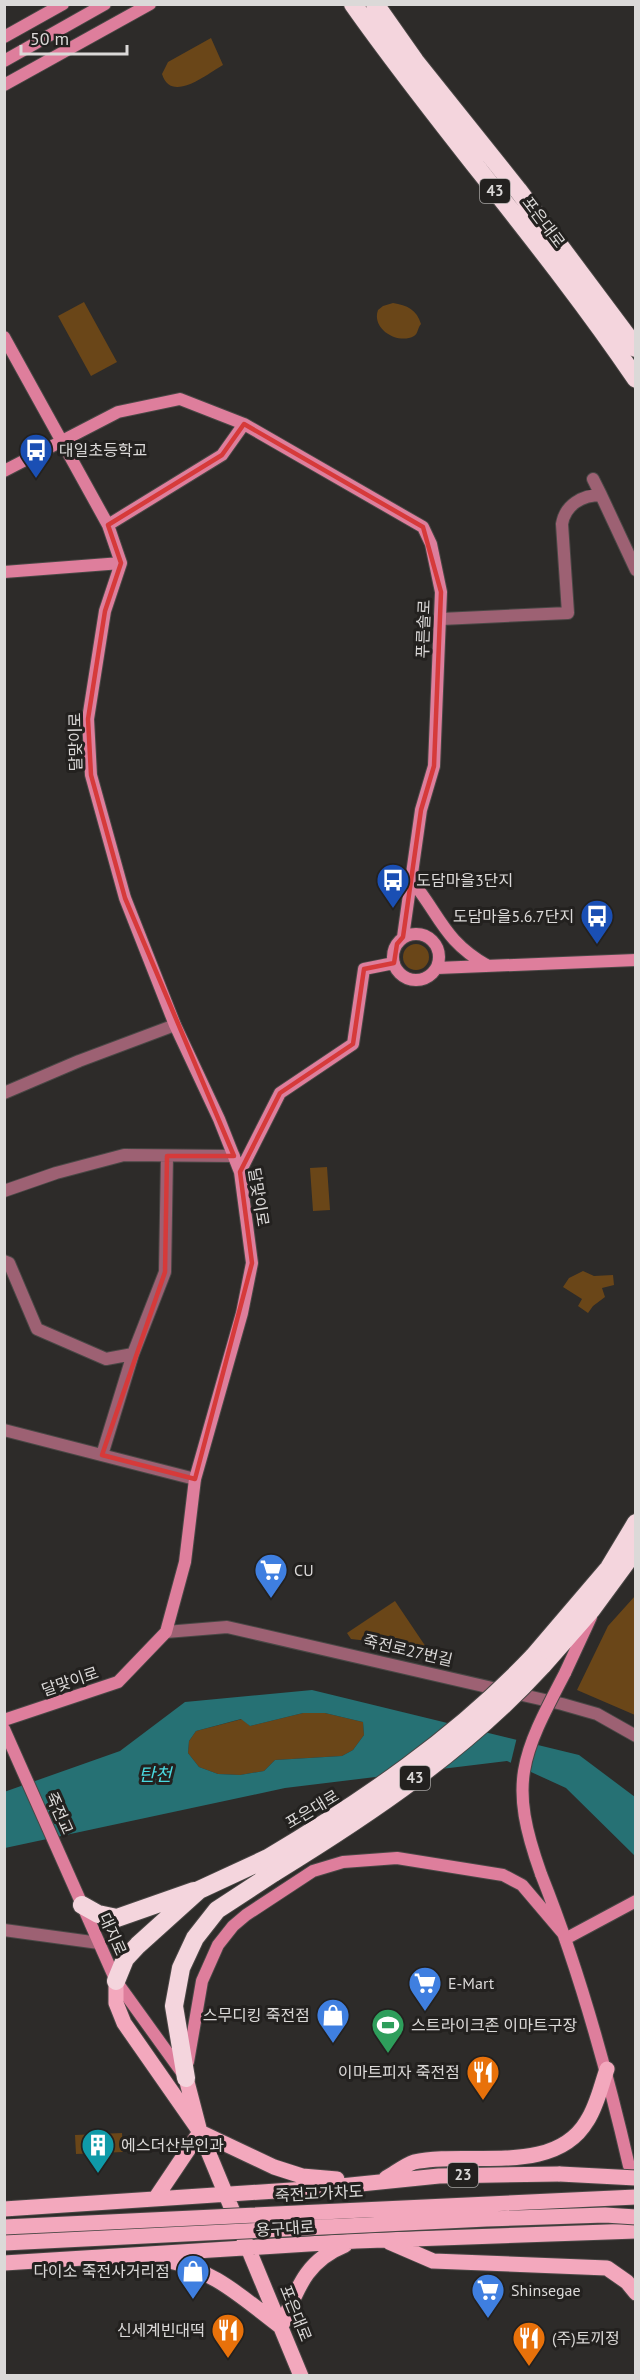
<svg xmlns="http://www.w3.org/2000/svg" width="640" height="2380" font-family="'PT Sans','Noto Sans KR',sans-serif">
	<style>
		.green { fill: #6a4618 }
		.water { fill: #267174; fill-rule: evenodd }
		.pier { fill: #2d2b29 }
		.lines { fill: none; stroke-linecap: round; stroke-linejoin: round }
		.street-casing { stroke: #494745; stroke-width: 14 }
		.secondary-casing { stroke: #494745; stroke-width: 14 }
		.primary-casing { stroke: #494745; stroke-width: 17 }
		.highway-casing { stroke: #494745; stroke-width: 20 }
		.street { stroke: #9d6173; stroke-width: 12 }
		.secondary { stroke: #de7e9c; stroke-width: 12 }
		.primary { stroke: #f3a8bd; stroke-width: 15 }
		.highway { stroke: #f4d5dd; stroke-width: 18 }
		.secondary-bridge-casing { stroke: #494745; stroke-width: 14; stroke-linecap: butt }
		.primary-bridge-casing { stroke: #494745; stroke-width: 17; stroke-linecap: butt }
		.highway-bridge-casing { stroke: #494745; stroke-width: 20; stroke-linecap: butt }
		.secondary-bridge { stroke: #de7e9c; stroke-width: 12 }
		.primary-bridge { stroke: #f3a8bd; stroke-width: 15 }
		.highway-bridge { stroke: #f4d5dd; stroke-width: 18 }
		.marked { fill: none; stroke: #d63a3a; stroke-width: 4.5; stroke-linejoin: round }
		.labels { text-anchor: middle; stroke-width: 6; stroke-linejoin: round; paint-order: stroke }
		.shield { fill: #23211f; stroke: #a4a2a0; stroke-width: 1.5 }
		.shield-label { font-size: 15px; font-weight: bold; fill: #dbd9d8 }
		.street-label { font-size: 16px; fill: #dbd9d8; stroke: #23211f }
		.poi-label { font-size: 16px; fill: #dbd9d8; stroke: #23211f; text-anchor: start }
		.water-label { font-size: 18px; font-style: italic; fill: #4adae0; stroke: #23211f }
	</style>
	<rect width="100%" height="100%" fill="#2d2b29"/>
	<path class="green" d="M211,38L223,65C207,74 171,104 162,74L168,62Z
		M84,302L117,362L91,376L58,316Z
		M393,303C407,305 417,310 421,324C417,329 418,334 414,336C398,345 371,329 378,310L383,306Z
		M403 957a13 13 0 1 1 26 0a13 13 0 1 1-26 0Z
		M327,1167L330,1210L313,1211L310,1168Z
		M583,1271L594,1276L613,1275L614,1285L602,1288L605,1297L593,1306L588,1313L578,1306L582,1299L563,1287L569,1278Z
		M635,1596V1715L577,1690L608,1626Z
		M395,1601L428,1650L422,1654L395,1644L351,1639L347,1633Z
		M303,1713H325L363,1722L364,1735L353,1750L342,1756L275,1760L264,1771L240,1775L218,1774L199,1767L188,1753L189,1741L196,1731L242,1719L250,1726Z
		M122,2133L123,2152L76,2154L75,2135Z"/>
	<path class="water" d="M312,1690L579,1755L635,1797V1856L566,1788L507,1761L285,1788L5,1848L4,1792L120,1751L185,1702ZM303,1713H325L363,1722L364,1735L353,1750L342,1756L275,1760L264,1771L240,1775L218,1774L199,1767L188,1753L189,1741L196,1731L241,1719L250,1726Z"/>
	<path class="pier" d="M517,1737L536,1742L527,1774L510,1766Z"/>
	<g class="lines">
		<defs>
			<path id="street" d="M593,479L601,495
				M441,619L568,613L562,524C565,505 582,495 601,495L636,570
				M4,1093L79,1061L175,1025
				M4,1191L56,1173L124,1155L234,1156
				M4,1261L9,1263L37,1329L106,1359L133,1354L165,1272L167,1156
				M4,1430L195,1479
				M102,1455L133,1354
				M166,1632L227,1627L562,1704L597,1714L636,1736
				M4,1930L99,1943"/>
			<path id="secondary" d="M4,37L63,4
				M4,61L105,4
				M4,85L150,4
				M4,337L108,525L121,563L105,611L88,719L91,775L125,898L175,1025L219,1119L240,1172L252,1263L242,1313L195,1479L185,1562L166,1632L118,1682L4,1720
				M4,471L118,412L180,399L244,424L423,527L431,544L441,592L434,766L421,810L403,937
				M108,525L222,455L244,424
				M4,572L121,563
				M412,881C441,917 444,941 488,966
				M393 957a23 23 0 1 1 46 0a23 23 0 1 1-46 0Z
				M437,968L636,960
				M240,1172L280,1093L353,1044L364,969L394,963
				M565,1673L591,1617
				M4,1729L116,1981L183,2074
				M541,1874C579,1969 606,2066 629,2166
				M567,1938L636,1901
				M188,2062L202,1981L218,1945L233,1926L246,1915L313,1871L343,1862L397,1858L503,1875L522,1885L567,1938"/>
			<path id="primary" d="M116,1981V2003L124,2023L200,2132L274,2167L302,2176L337,2179
				M186,2078L200,2132L301,2376
				M386,2178C395,2173 405,2165 414,2162C467,2150 554,2177 587,2121C597,2106 601,2086 607,2069
				M155,2199L200,2132
				M4,2209L321,2188L439,2176L560,2174
				M389,2242L433,2261L607,2268L627,2282L636,2293
				M161,2259C214,2270 239,2295 281,2327C297,2290 305,2261 345,2245
				M4,2263L356,2241L636,2231"/>
			<path id="highway" d="M353,4C443,132 548,249 636,379
				M375,4L415,61L518,190L636,348
				M533,1657L609,1568L636,1523
				M542,1666L592,1609L636,1549
				M82,1905L98,1914L117,1918L194,1891
				M116,1981L125,1959L138,1945L199,1890L268,1858
				M186,2078L174,2006L181,1968L195,1938L217,1910L275,1872"/>
		</defs>
		<use href="#street" class="street-casing"/>
		<use href="#secondary" class="secondary-casing"/>
		<use href="#primary" class="primary-casing"/>
		<use href="#highway" class="highway-casing"/>
		<use href="#street" class="street"/>
		<use href="#secondary" class="secondary"/>
		<use href="#primary" class="primary"/>
		<use href="#highway" class="highway"/>
		<defs>
			<path id="secondary-bridge" d="M541,1874C508,1782 521,1757 565,1673"/>
			<path id="primary-bridge" d="M560,2174L636,2178
				M4,2227L636,2197
				M4,2243L486,2219L605,2215L636,2217"/>
			<path id="highway-bridge" d="M268,1858C364,1801 456,1738 533,1657
				M275,1872C371,1813 466,1749 542,1666"/>
		</defs>
		<use href="#secondary-bridge" class="secondary-bridge-casing"/>
		<use href="#primary-bridge" class="primary-bridge-casing"/>
		<use href="#highway-bridge" class="highway-bridge-casing"/>
		<use href="#secondary-bridge" class="secondary-bridge"/>
		<use href="#primary-bridge" class="primary-bridge"/>
		<use href="#highway-bridge" class="highway-bridge"/>
	</g>
	<path class="marked" d="M244,424L423,527L441,592L434,766L421,810L403,937L397,944L394,963L364,969L353,1044L280,1093L240,1172L252,1263L195,1479L102,1455L165,1272L167,1156H234L125,898L91,775L88,719L105,611L121,563L108,525L222,455Z"/>
	<defs>
		<symbol id="bus-pin" viewBox="-11 -11 22 30"><path d="M0 17L-7.5 6A9.5 9.5 0 1 1 7.5 6Z" fill="#1a4fb4" stroke="#23211f"/><path d="M-5-6H5V4H4V6H2V4H-2V6H-4V4H-5ZM-3.5-4V0h7V-4ZM-3.5 1.2v1.5H-2V1.2ZM2 1.2v1.5H3.5V1.2Z" fill="#fff"/></symbol>
		<symbol id="supermarket-pin" viewBox="-11 -11 22 30"><path d="M0 17L-7.5 6A9.5 9.5 0 1 1 7.5 6Z" fill="#3f7fe0" stroke="#23211f"/><path d="M-6-5.5h2.5l.6 2H6L4.5 2H-2.5L-4.4-4H-6ZM-1.5 3.2a1.3 1.3 0 1 0 .1 0ZM3 3.2a1.3 1.3 0 1 0 .1 0Z" fill="#fff"/></symbol>
		<symbol id="shop-pin" viewBox="-11 -11 22 30"><path d="M0 17L-7.5 6A9.5 9.5 0 1 1 7.5 6Z" fill="#3f7fe0" stroke="#23211f"/><path d="M-5-2.5h2.3a2.7 3.5 0 0 1 5.4 0H5L5.5 6h-11ZM-1.5-2.5h3a1.5 2.3 0 0 0-3 0Z" fill="#fff"/></symbol>
		<symbol id="stadium-pin" viewBox="-11 -11 22 30"><path d="M0 17L-7.5 6A9.5 9.5 0 1 1 7.5 6Z" fill="#2e9e5b" stroke="#23211f"/><path d="M0-5a6.5 5 0 1 0 0 10a6.5 5 0 1 0 0-10ZM-3.5-1.8h7v3.6h-7Z" fill="#fff"/></symbol>
		<symbol id="restaurant-pin" viewBox="-11 -11 22 30"><path d="M0 17L-7.5 6A9.5 9.5 0 1 1 7.5 6Z" fill="#e8710a" stroke="#23211f"/><path d="M-5-6h1v4h1v-4h1v4h1v-4h1v5L-1.5 .5V6h-2V.5L-5-1ZM5-6V6H3V1.5H1.5Q1.5-4 5-6Z" fill="#fff"/></symbol>
		<symbol id="building-pin" viewBox="-11 -11 22 30"><path d="M0 17L-7.5 6A9.5 9.5 0 1 1 7.5 6Z" fill="#0f9aa8" stroke="#23211f"/><path d="M-4-6H4V6H1V3H-1V6H-4ZM-2.5-4.3h1.7v1.8h-1.7ZM.8-4.3h1.7v1.8H.8ZM-2.5-1h1.7V.8h-1.7ZM.8-1h1.7V.8H.8Z" fill="#fff"/></symbol>
	</defs>
	<g fill-rule="evenodd">
		<use href="#bus-pin" x="17" y="431" width="38" height="52"/>
		<use href="#bus-pin" x="374" y="861" width="38" height="52"/>
		<use href="#bus-pin" x="578" y="897" width="38" height="52"/>
		<use href="#supermarket-pin" x="252" y="1551" width="38" height="52"/>
		<use href="#supermarket-pin" x="406" y="1964" width="38" height="52"/>
		<use href="#shop-pin" x="314" y="1996" width="38" height="52"/>
		<use href="#stadium-pin" x="369" y="2006" width="38" height="52"/>
		<use href="#restaurant-pin" x="464" y="2053" width="38" height="52"/>
		<use href="#building-pin" x="79" y="2126" width="38" height="52"/>
		<use href="#shop-pin" x="174" y="2252" width="38" height="52"/>
		<use href="#supermarket-pin" x="469" y="2271" width="38" height="52"/>
		<use href="#restaurant-pin" x="209" y="2311" width="38" height="52"/>
		<use href="#restaurant-pin" x="510" y="2319" width="38" height="52"/>
	</g>
	<g class="labels">
		<g class="shield">
			<rect x="480" y="179" width="30" height="24" rx="4.5"/>
			<rect x="400" y="1766" width="30" height="24" rx="4.5"/>
			<rect x="448" y="2163" width="30" height="24" rx="4.5"/>
		</g>
		<g class="shield-label">
			<text x="495" y="196">43</text>
			<text x="415" y="1783">43</text>
			<text x="463" y="2180">23</text>
		</g>
		<g class="street-label">
			<text transform="translate(544 222) rotate(53)" y="6">포은대로</text>
			<text transform="translate(423 629) rotate(-88)" y="6">푸른솔로</text>
			<text transform="translate(75 742) rotate(-91)" y="6">달맞이로</text>
			<text transform="translate(259 1197) rotate(81)" y="6">달맞이로</text>
			<text transform="translate(408 1650) rotate(13)" y="6">죽전로27번길</text>
			<text transform="translate(70 1681) rotate(-19)" y="6">달맞이로</text>
			<text transform="translate(312 1809) rotate(-31)" y="6">포은대로</text>
			<text transform="translate(60 1813) rotate(66)" y="6">죽전교</text>
			<text transform="translate(113 1934) rotate(66)" y="6">대지로</text>
			<text transform="translate(319 2193) rotate(-3)" y="6">죽전고가차도</text>
			<text transform="translate(285 2228) rotate(-4)" y="6">용구대로</text>
			<text transform="translate(296 2313) rotate(68)" y="6">포은대로</text>
		</g>
		<g class="poi-label">
			<text x="59" y="456">대일초등학교</text>
			<text x="416" y="886">도담마을3단지</text>
			<text x="574" y="922" text-anchor="end">도담마을5.6.7단지</text>
			<text x="294" y="1576">CU</text>
			<text x="448" y="1989">E-Mart</text>
			<text x="310" y="2021" text-anchor="end">스무디킹 죽전점</text>
			<text x="411" y="2031">스트라이크존 이마트구장</text>
			<text x="460" y="2078" text-anchor="end">이마트피자 죽전점</text>
			<text x="121" y="2151">에스더산부인과</text>
			<text x="170" y="2277" text-anchor="end">다이소 죽전사거리점</text>
			<text x="511" y="2296">Shinsegae</text>
			<text x="205" y="2336" text-anchor="end">신세계빈대떡</text>
			<text x="552" y="2344">(주)토끼정</text>
		</g>
		<g class="water-label">
			<text x="155" y="1781">탄천</text>
		</g>
	</g>
	<rect width="640" height="2380" fill="none" stroke="#dbd9d8" stroke-width="12"/>
	<path d="M21 45v9h106v-9" fill="none" stroke="#dbd9d8" stroke-width="3"/>
	<text x="30" y="45" font-size="18" fill="#dbd9d8" stroke="#23211f" stroke-width="4.5" paint-order="stroke">50 m</text>
</svg>
